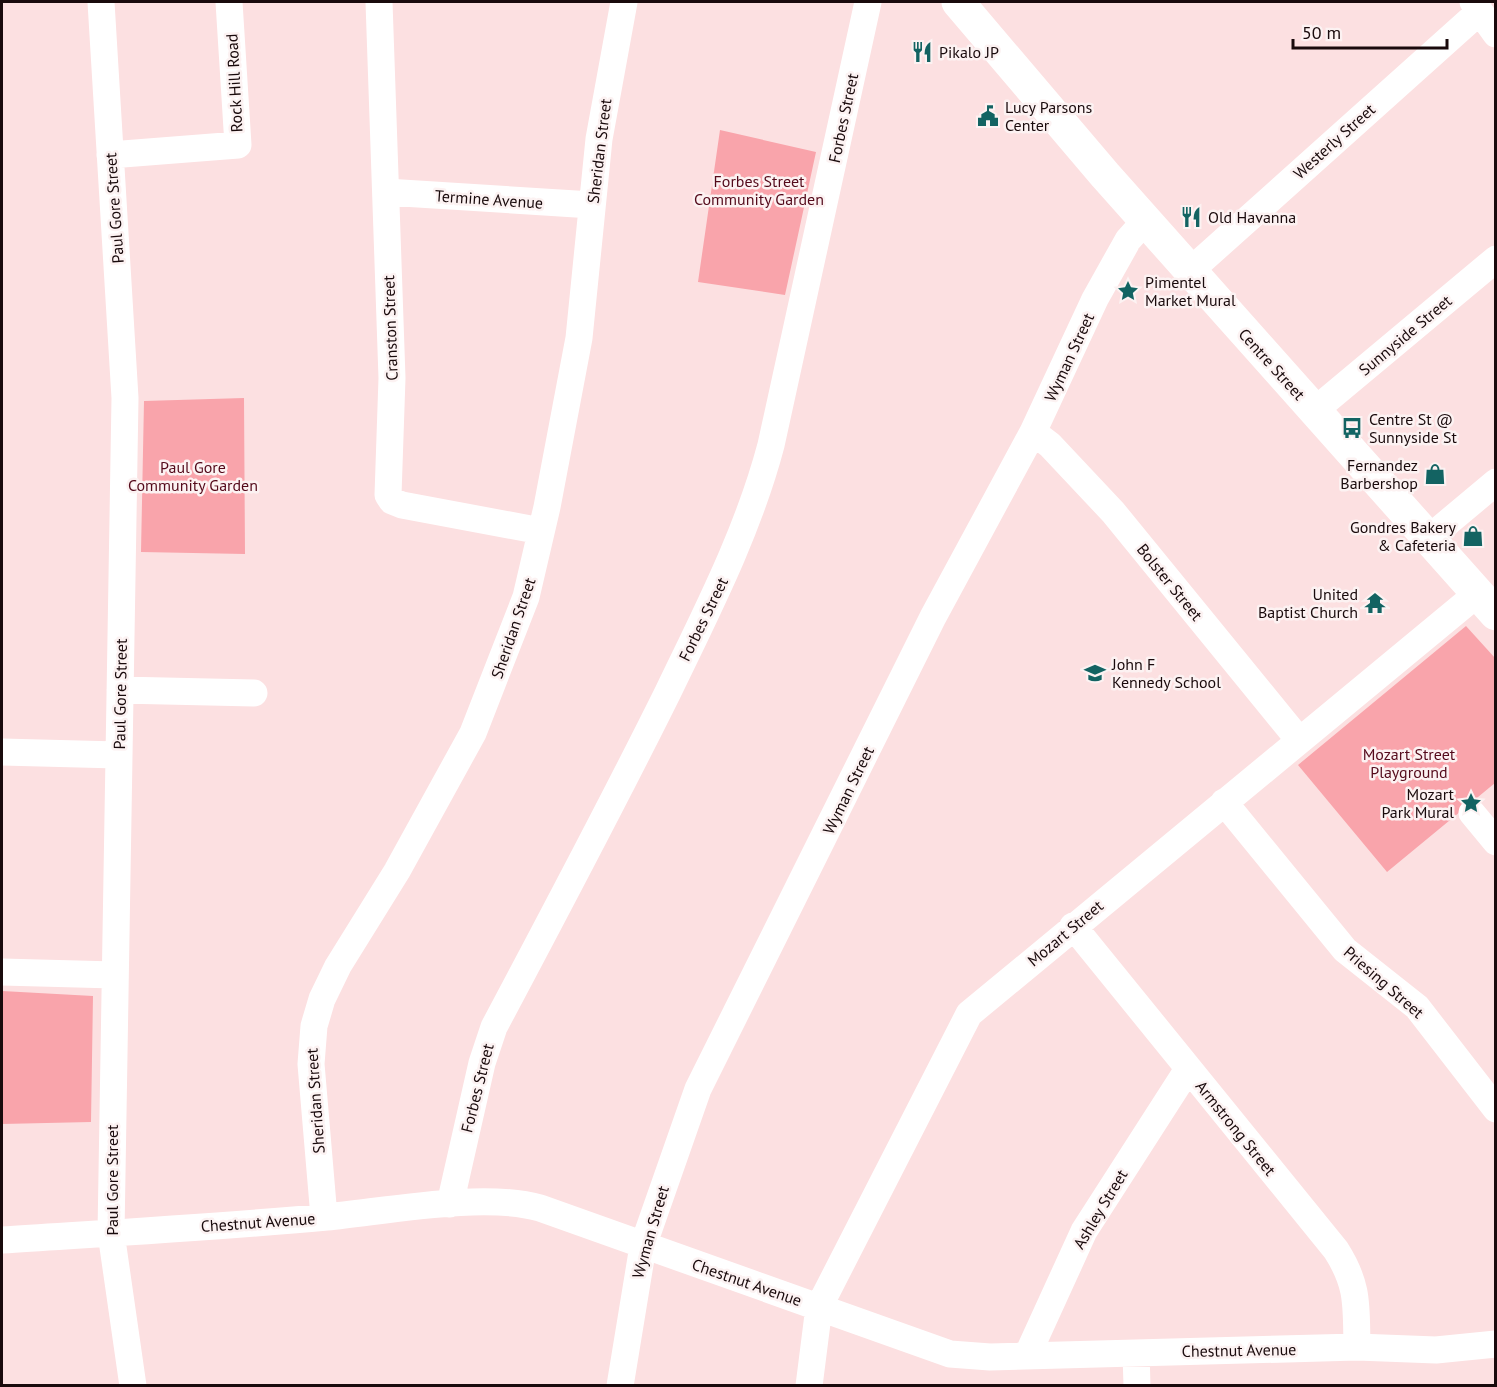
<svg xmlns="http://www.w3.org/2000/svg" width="1497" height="1387" font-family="'PT Sans',sans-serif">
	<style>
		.green { fill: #f9a4ab }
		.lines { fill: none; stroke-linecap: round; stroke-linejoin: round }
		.minor { stroke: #fff; stroke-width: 27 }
		.major { stroke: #fff; stroke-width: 33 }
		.labels { text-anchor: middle; stroke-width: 5; stroke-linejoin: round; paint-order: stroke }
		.poi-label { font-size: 16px; fill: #190a0c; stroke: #fcf2f2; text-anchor: start }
		.street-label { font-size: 16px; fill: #190a0c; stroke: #fcf2f2 }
		.park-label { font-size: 16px; fill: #540a1b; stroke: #fcf2f2 }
	</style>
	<rect width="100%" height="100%" fill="#fce0e1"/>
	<path class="green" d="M720,130L816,152L785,295L698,282Z
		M244,398L245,554L141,552L144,401Z
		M1466,626L1495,658V783L1387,872L1298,765Z
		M2,991L93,996L91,1122L2,1124Z"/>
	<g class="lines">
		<path class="minor" d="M101,2L125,398L111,1233L133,1386
			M379,2L392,378L388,495L392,501L402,505L541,531
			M1473,2L1496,34
			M110,155L238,145L229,2
			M386,192L592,205
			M1190,271L1479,12
			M1314,411L1496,259
			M1033,432L1050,445L1113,512L1299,740
			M1428,539L1496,482
			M120,690L254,693
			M2,752L118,755
			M1224,802L1345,950L1417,1007L1496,1109
			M1472,813L1496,842
			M1073,926L1336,1250C1359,1286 1356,1306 1357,1347
			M2,972L115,975
			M450,1204L482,1063L494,1027C553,916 612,805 668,692C707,611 748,532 771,445L868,2
			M324,1217L311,1064L314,1026L322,999L338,966L397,871L473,733L526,597L547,507L579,338L599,139L624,2
			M2,1240C110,1233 219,1227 327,1217C387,1211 484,1192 540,1208L950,1354L990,1357L1357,1347L1436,1350L1496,1344
			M1136,1353L1137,1386
			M1027,1356L1084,1231L1188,1069
			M620,1386L643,1246L698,1089L933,617L1033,432L1095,299L1128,240L1145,221
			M809,1386L819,1307L969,1014L1477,594"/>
		<path class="major" d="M958,2L1105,175L1496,614"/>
	</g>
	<defs>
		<symbol id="restaurant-bare" viewBox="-9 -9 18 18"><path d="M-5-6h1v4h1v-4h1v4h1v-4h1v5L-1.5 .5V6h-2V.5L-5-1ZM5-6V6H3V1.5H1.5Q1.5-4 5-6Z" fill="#136362" stroke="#fcf2f2" stroke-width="2.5" paint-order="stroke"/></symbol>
		<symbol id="civic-bare" viewBox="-9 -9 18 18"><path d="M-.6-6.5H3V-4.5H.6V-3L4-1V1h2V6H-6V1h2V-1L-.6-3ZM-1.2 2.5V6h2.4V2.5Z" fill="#136362" stroke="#fcf2f2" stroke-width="2.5" paint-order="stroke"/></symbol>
		<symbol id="sight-bare" viewBox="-9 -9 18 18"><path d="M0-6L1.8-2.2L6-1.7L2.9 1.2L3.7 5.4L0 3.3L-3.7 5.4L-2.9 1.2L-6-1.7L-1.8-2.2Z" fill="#136362" stroke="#fcf2f2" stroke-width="2.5" paint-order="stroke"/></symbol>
		<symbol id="bus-bare" viewBox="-9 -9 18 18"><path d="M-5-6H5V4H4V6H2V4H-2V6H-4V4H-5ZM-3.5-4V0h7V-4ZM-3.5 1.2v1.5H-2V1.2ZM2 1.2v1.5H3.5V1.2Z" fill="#136362" stroke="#fcf2f2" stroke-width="2.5" paint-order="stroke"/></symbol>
		<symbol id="shop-bare" viewBox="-9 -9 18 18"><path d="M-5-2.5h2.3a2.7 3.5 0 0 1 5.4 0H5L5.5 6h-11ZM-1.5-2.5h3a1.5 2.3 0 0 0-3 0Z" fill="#136362" stroke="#fcf2f2" stroke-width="2.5" paint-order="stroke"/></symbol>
		<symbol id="temple-bare" viewBox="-9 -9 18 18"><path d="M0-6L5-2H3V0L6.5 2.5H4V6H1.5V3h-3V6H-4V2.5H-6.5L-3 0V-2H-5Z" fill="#136362" stroke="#fcf2f2" stroke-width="2.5" paint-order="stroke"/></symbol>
		<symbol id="school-bare" viewBox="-9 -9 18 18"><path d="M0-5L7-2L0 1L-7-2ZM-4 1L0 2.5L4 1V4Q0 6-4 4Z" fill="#136362" stroke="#fcf2f2" stroke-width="2.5" paint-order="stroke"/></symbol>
	</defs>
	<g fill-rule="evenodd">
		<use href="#restaurant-bare" x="907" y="37" width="30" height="30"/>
		<use href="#civic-bare" x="973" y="101" width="30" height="30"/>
		<use href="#restaurant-bare" x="1176" y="202" width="30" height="30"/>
		<use href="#sight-bare" x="1113" y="276" width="30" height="30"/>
		<use href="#bus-bare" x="1337" y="413" width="30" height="30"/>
		<use href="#shop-bare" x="1420" y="459" width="30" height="30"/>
		<use href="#shop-bare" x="1458" y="521" width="30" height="30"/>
		<use href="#temple-bare" x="1360" y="588" width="30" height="30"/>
		<use href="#school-bare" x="1080" y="658" width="30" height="30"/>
		<use href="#sight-bare" x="1456" y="788" width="30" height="30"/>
	</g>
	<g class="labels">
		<g class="poi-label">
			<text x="939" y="58">Pikalo JP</text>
			<text x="1005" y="113">Lucy Parsons<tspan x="1005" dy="18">Center</tspan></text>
			<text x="1208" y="223">Old Havanna</text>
			<text x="1145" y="288">Pimentel<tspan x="1145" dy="18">Market Mural</tspan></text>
			<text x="1369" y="425">Centre St @<tspan x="1369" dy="18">Sunnyside St</tspan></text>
			<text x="1418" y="471" text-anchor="end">Fernandez<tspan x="1418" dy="18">Barbershop</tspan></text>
			<text x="1456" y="533" text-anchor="end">Gondres Bakery<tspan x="1456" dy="18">&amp; Cafeteria</tspan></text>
			<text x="1358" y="600" text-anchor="end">United<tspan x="1358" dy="18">Baptist Church</tspan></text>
			<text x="1112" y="670">John F<tspan x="1112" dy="18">Kennedy School</tspan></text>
			<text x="1454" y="800" text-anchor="end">Mozart<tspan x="1454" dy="18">Park Mural</tspan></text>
		</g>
		<g class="street-label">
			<text transform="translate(234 83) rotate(-93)" y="6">Rock Hill Road</text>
			<text transform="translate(843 118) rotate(-78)" y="6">Forbes Street</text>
			<text transform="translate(1334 141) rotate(-42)" y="6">Westerly Street</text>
			<text transform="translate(599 151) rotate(-83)" y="6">Sheridan Street</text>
			<text transform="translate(489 199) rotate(4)" y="6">Termine Avenue</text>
			<text transform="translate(114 208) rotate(-94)" y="6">Paul Gore Street</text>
			<text transform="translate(390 328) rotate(-92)" y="6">Cranston Street</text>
			<text transform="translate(1405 335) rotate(-40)" y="6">Sunnyside Street</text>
			<text transform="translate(1069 357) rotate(-65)" y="6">Wyman Street</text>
			<text transform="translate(1272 364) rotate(48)" y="6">Centre Street</text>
			<text transform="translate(1170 582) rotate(51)" y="6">Bolster Street</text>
			<text transform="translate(703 619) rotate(-64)" y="6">Forbes Street</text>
			<text transform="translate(513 628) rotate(-71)" y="6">Sheridan Street</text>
			<text transform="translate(120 694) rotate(-89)" y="6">Paul Gore Street</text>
			<text transform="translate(848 790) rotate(-64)" y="6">Wyman Street</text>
			<text transform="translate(1065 933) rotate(-40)" y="6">Mozart Street</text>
			<text transform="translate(1384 982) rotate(41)" y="6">Priesing Street</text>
			<text transform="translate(477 1088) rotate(-76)" y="6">Forbes Street</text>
			<text transform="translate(315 1101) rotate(-94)" y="6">Sheridan Street</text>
			<text transform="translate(1236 1128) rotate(51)" y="6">Armstrong Street</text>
			<text transform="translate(112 1180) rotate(-90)" y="6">Paul Gore Street</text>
			<text transform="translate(1100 1209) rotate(-59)" y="6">Ashley Street</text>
			<text transform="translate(258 1222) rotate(-4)" y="6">Chestnut Avenue</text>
			<text transform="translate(650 1232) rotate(-74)" y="6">Wyman Street</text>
			<text transform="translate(747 1282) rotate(19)" y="6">Chestnut Avenue</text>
			<text transform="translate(1239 1350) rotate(-1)" y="6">Chestnut Avenue</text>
		</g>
		<g class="park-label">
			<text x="759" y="187">Forbes Street<tspan x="759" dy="18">Community Garden</tspan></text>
			<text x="193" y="473">Paul Gore<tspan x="193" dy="18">Community Garden</tspan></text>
			<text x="1409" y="760">Mozart Street<tspan x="1409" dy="18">Playground</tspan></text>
		</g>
	</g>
	<rect width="1497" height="1387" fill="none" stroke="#190a0c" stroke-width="6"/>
	<path d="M1293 39v9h154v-9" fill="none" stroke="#190a0c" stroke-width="3"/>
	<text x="1302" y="39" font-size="18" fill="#190a0c" stroke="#fcf2f2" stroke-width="4.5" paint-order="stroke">50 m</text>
</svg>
